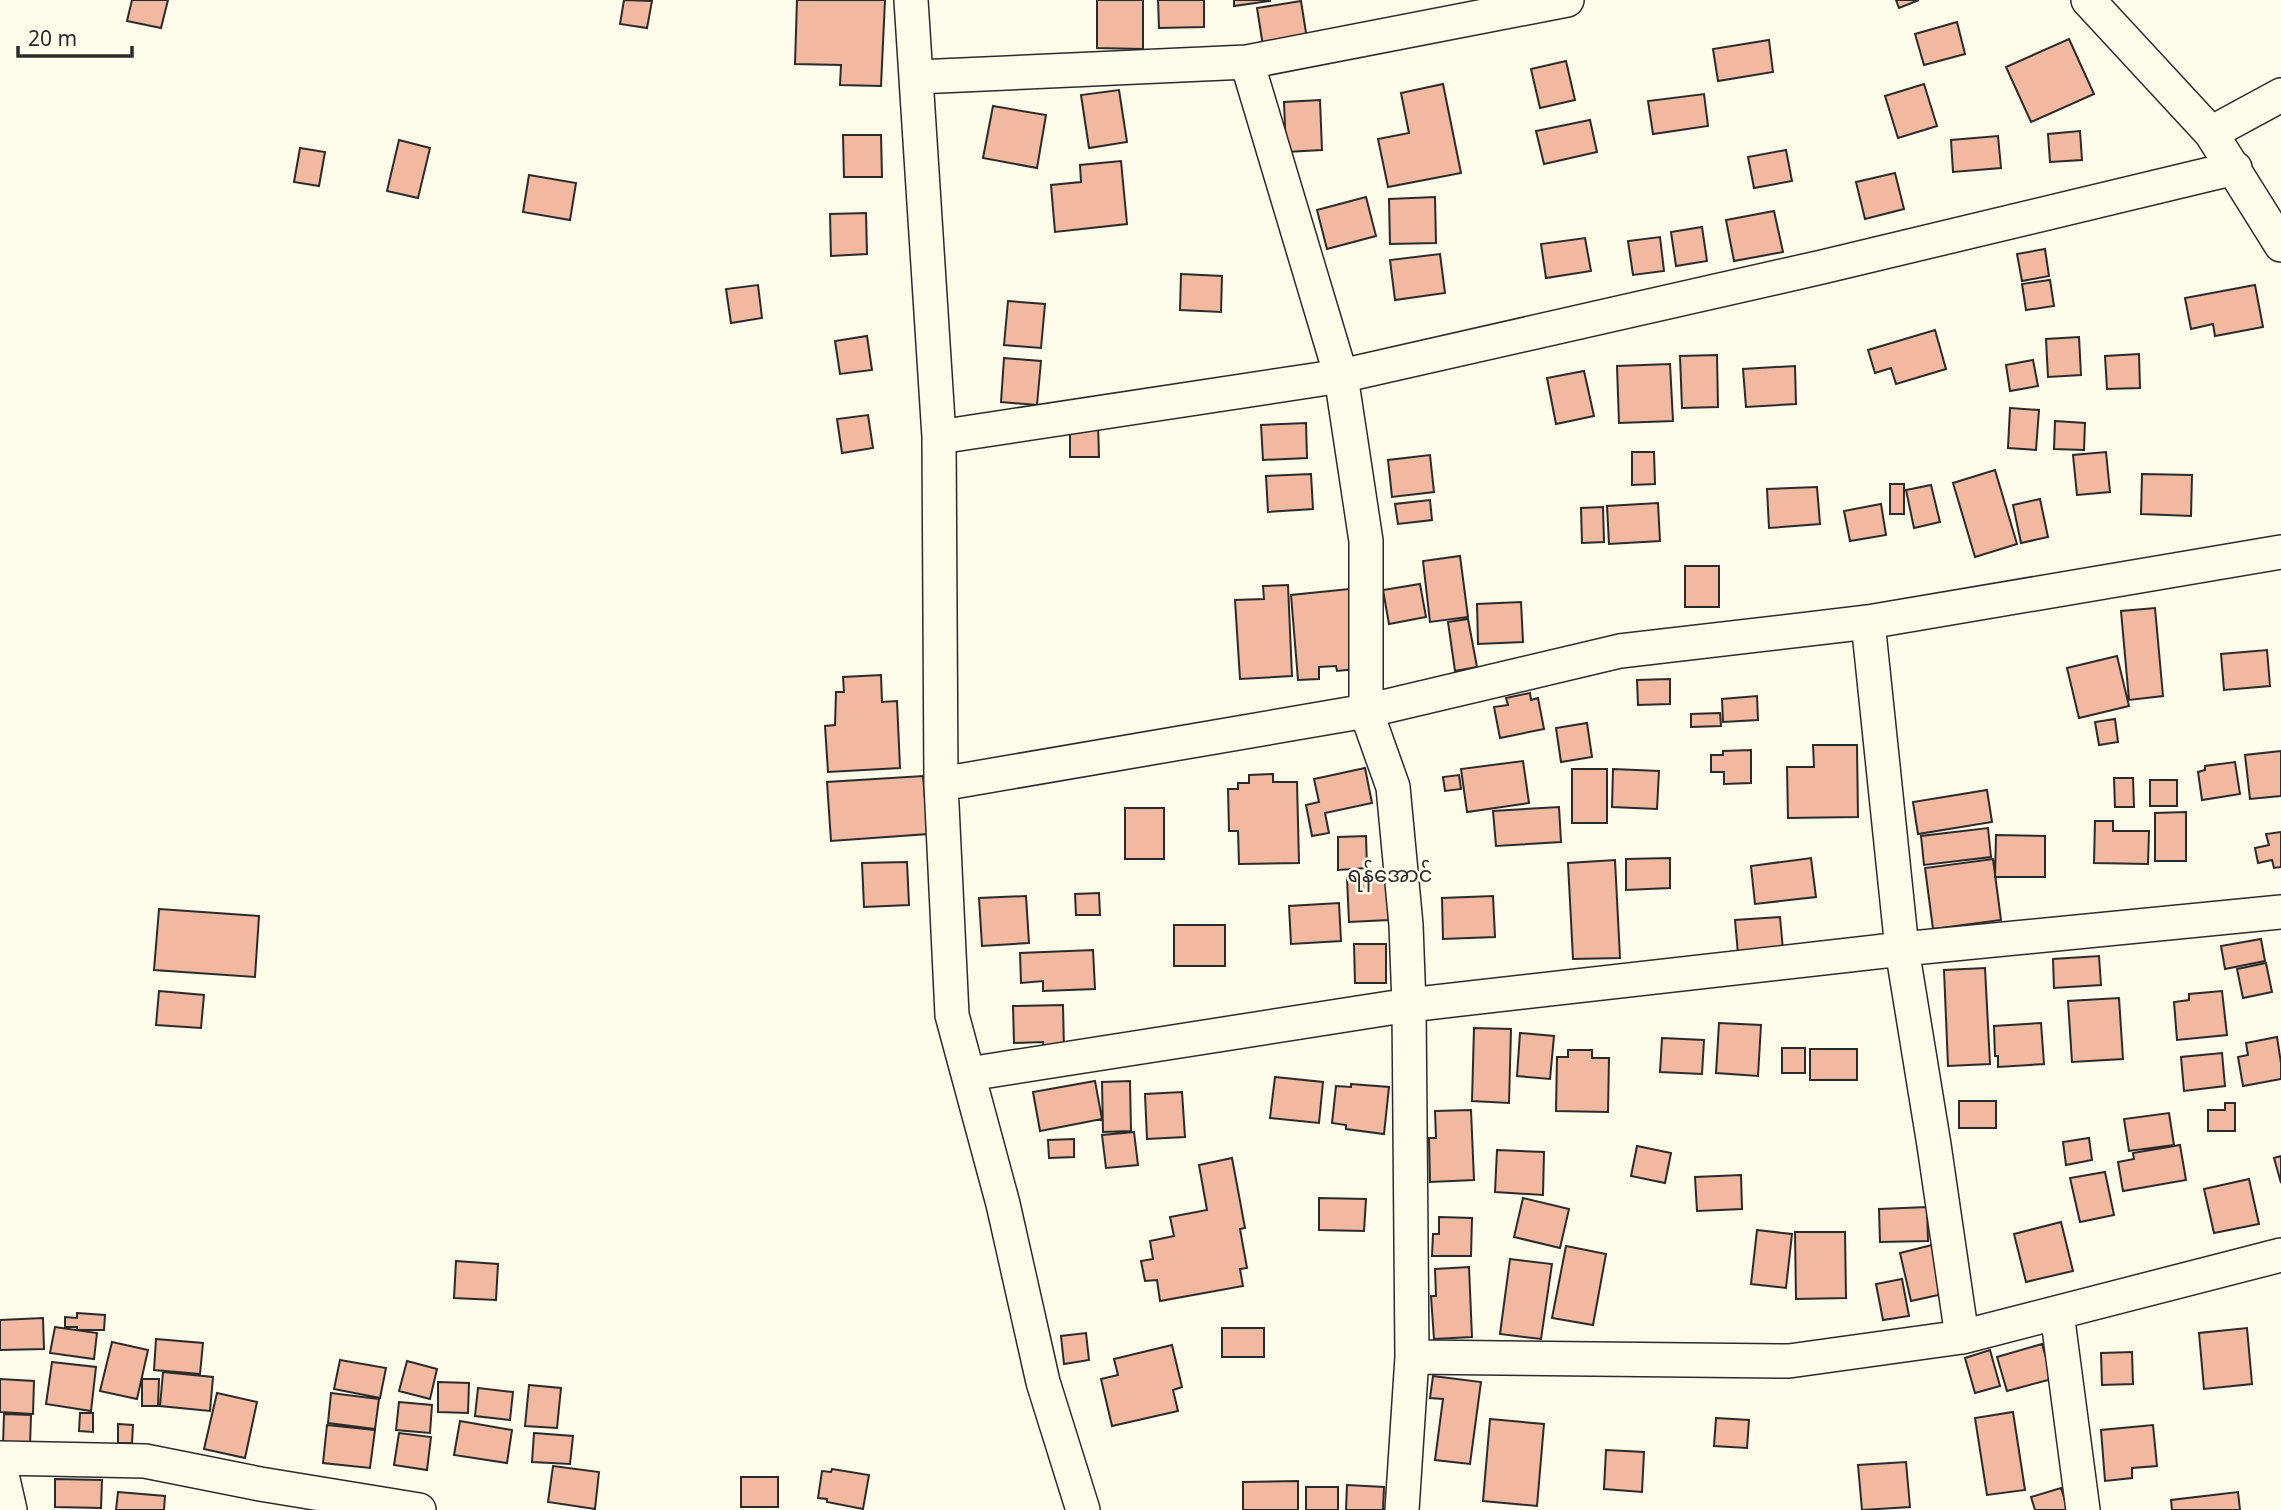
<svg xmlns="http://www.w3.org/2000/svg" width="2281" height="1510" font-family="'Noto Sans','Noto Sans Myanmar',sans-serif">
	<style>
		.building { fill: #f2b8a0; stroke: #2b2b2b; stroke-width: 2 }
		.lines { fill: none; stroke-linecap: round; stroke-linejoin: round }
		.minor-casing { stroke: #2b2b2b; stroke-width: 36 }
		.minor { stroke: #fdfbea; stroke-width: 33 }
		.labels { text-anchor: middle; stroke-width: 5; stroke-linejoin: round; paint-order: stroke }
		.quarter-label { font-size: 21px; fill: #2b2b2b; stroke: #fdfbea }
	</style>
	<rect width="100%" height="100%" fill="#fdfbea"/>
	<path class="building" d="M132,0H168L161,28L127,21Z
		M624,0L652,1L647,28L620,24Z
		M797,0H885L881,86L840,85L841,65L795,64Z
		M1097,0H1143V49L1097,48Z
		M1158,0H1204V27L1159,28Z
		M1234,0H1270V1L1234,6Z
		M1896,0H1919L1899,8Z
		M1301,1L1307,39L1263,46L1257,8Z
		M1957,22L1965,54L1924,65L1915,34Z
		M2069,39L2094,94L2031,122L2006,67Z
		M1769,40L1773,72L1718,81L1713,49Z
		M1566,61L1575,100L1540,108L1531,69Z
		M1443,84L1461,173L1388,187L1378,139L1409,133L1401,93Z
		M1924,84L1937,126L1898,138L1885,96Z
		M1119,90L1127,142L1089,148L1081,95Z
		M1704,94L1708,126L1653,134L1648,101Z
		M1320,100L1322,150L1286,152L1284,102Z
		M993,106L1046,115L1037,168L983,158Z
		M1590,120L1597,152L1544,164L1536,131Z
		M2080,131L2082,160L2050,162L2048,134Z
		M843,135H881L882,177H844Z
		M1998,136L2001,168L1953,172L1951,140Z
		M399,140L430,148L418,198L387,191Z
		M300,148L325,152L319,186L294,182Z
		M1786,150L1792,181L1754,188L1748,157Z
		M1121,161L1127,224L1055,232L1051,185L1081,182L1080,165Z
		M1895,173L1904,209L1865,219L1856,182Z
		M529,175L576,183L570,220L523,212Z
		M1366,197L1376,236L1327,249L1317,210Z
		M1435,197L1436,243L1390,244L1389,199Z
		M1774,211L1783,252L1734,261L1726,220Z
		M866,213L867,254L831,256L830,214Z
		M1702,227L1707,261L1676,266L1671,232Z
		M1660,237L1664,271L1633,275L1628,241Z
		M1585,238L1591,271L1546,278L1541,244Z
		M2045,249L2049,276L2022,281L2017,254Z
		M1440,254L1445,293L1395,300L1390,260Z
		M1181,274L1222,276L1221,312L1180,310Z
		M2050,280L2054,306L2026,310L2022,284Z
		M758,285L762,318L731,323L726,289Z
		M2255,285L2263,327L2215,336L2213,324L2191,329L2185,298Z
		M1008,301L1045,304L1041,348L1004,345Z
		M1935,330L1946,369L1896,384L1891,368L1875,373L1868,350Z
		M867,336L872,370L840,374L835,341Z
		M2079,337L2081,375L2048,377L2046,339Z
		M2139,354L2140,388L2107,389L2105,356Z
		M1717,355L1718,407L1682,408L1680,356Z
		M1004,358L1041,361L1037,405L1001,402Z
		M2033,360L2038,386L2010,391L2006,365Z
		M1670,364L1673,421L1619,423L1617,366Z
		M1795,366L1796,404L1746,407L1743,369Z
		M1584,371L1594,416L1556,424L1547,378Z
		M2010,408L2039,410L2036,450L2008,448Z
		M868,415L873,448L842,453L837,419Z
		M2055,421L2085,423L2084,450L2054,449Z
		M1098,423L1099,457H1070V424Z
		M1306,423L1307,458L1263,460L1261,425Z
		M1632,452H1654L1655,484L1632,485Z
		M2106,452L2110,492L2077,495L2073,455Z
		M1430,455L1434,492L1392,497L1388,460Z
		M1995,470L2017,544L1975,557L1953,483Z
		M1311,474L1313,509L1268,512L1266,476Z
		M2142,474L2192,475L2191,516L2141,514Z
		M1890,484H1904V514H1890Z
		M1931,485L1940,522L1914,528L1906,490Z
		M1817,487L1820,524L1769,528L1767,489Z
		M2040,499L2048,537L2021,543L2013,505Z
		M1430,500L1432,520L1398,524L1395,504Z
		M1658,503L1660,541L1609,544L1607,506Z
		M1881,504L1886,535L1850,541L1844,511Z
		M1603,507L1604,542L1582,543L1581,508Z
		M1460,556L1468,617L1430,622L1423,561Z
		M1685,566H1719V607H1685Z
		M1420,584L1426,617L1389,624L1383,590Z
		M1288,585L1292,676L1240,679L1235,600L1264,599L1263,586Z
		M1349,589L1356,669L1337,671L1336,666L1319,667V679L1298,680L1291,595Z
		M1521,602L1523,642L1478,644L1477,604Z
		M2155,608L2163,696L2129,700L2121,611Z
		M1468,619L1477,667L1455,671L1448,622Z
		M2267,650L2270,686L2224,690L2221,654Z
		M2117,656L2129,706L2079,718L2067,668Z
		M881,675L882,702L897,701L900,768L828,772L825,726L835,725L836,692H844L843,677Z
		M1670,679V704L1638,705L1637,680Z
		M1530,693L1531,700L1538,698L1544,729L1500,738L1494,707L1508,705L1506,698Z
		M1757,696L1758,720L1723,722L1722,699Z
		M1720,713L1721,726L1691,727V714Z
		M2115,719L2118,742L2099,745L2095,722Z
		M1587,723L1592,757L1561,762L1556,728Z
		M1813,745H1857L1858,817L1788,818L1787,767H1814Z
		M1751,750V783L1724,784V772H1711V755H1723V751Z
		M2281,751V796L2250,799L2245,755Z
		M1523,761L1529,803L1467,812L1461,769Z
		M2235,762L2240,794L2202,800L2198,772L2205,770V766Z
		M1365,768L1372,803L1325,813L1329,833L1312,836L1306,805L1319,802L1314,779Z
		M1572,769H1607V823H1572Z
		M1613,769L1659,771L1657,809L1612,807Z
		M1273,774V782H1297L1299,863L1239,864L1238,831H1229L1228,789H1238V783H1249V775Z
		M1459,775L1461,789L1445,791L1443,777Z
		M923,776L928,834L831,841L827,782Z
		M2114,778H2133L2134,807H2115Z
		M2150,780H2177V806H2150Z
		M1987,790L1992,822L1918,834L1913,802Z
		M1559,807L1561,842L1496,846L1493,811Z
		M1125,808H1164V859H1125Z
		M2186,812V861H2155V813Z
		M2095,821H2113V831H2149L2148,864L2094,863Z
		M1988,828L1991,857L1924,865L1921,836Z
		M2281,832V867L2274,868L2272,860L2258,863L2255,848L2269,845L2266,834Z
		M1996,835L2045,836V877H1995Z
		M1366,836L1367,868L1338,870V837Z
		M1670,858V888L1626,890V859Z
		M1811,858L1816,897L1755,904L1751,866Z
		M1993,859L2001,920L1933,929L1925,868Z
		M1615,860L1620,958L1573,959L1568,863Z
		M907,862L909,905L864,907L862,863Z
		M1386,876L1389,920L1349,922L1347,878Z
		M1099,893L1100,915H1076L1075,894Z
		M1026,896L1029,943L982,946L979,898Z
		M1493,896L1495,937L1443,939L1442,898Z
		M1339,903L1341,941L1291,944L1289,906Z
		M159,909L259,916L255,977L154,970Z
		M1780,917L1783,950L1738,954L1735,920Z
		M1174,925H1225V966H1174Z
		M2261,939L2265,961L2225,969L2221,946Z
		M1354,944H1386V983H1355Z
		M1093,950L1095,989L1043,991V981L1021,983L1020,953Z
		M2099,956L2101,985L2054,988L2053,959Z
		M2266,963L2272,992L2243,998L2237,969Z
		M1985,968L1990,1064L1948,1066L1944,970Z
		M159,991L204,995L201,1028L156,1025Z
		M2222,991L2227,1035L2177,1040L2174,1002L2189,1000V994Z
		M2119,998L2123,1059L2072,1062L2068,1001Z
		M1063,1005L1064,1050H1044L1043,1042L1014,1043L1013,1006Z
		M1719,1023L1761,1025L1758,1076L1716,1073Z
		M2041,1023L2044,1064L1998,1067V1056H1995L1994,1026Z
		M1474,1028L1511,1029L1509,1103L1472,1101Z
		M1520,1033L1554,1036L1550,1079L1517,1076Z
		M2277,1037L2281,1063V1079L2243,1086L2238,1057L2248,1055L2246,1043Z
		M1662,1038L1704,1040L1702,1074L1660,1072Z
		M1782,1048H1805V1073H1782Z
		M1810,1049H1857V1080H1810Z
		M1568,1050H1592V1058H1609L1608,1112L1556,1111L1557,1057H1568Z
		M2222,1053L2225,1086L2184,1091L2181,1057Z
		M1275,1077L1323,1082L1319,1123L1270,1118Z
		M1095,1081L1102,1119L1040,1131L1033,1092Z
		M1130,1081L1131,1131L1103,1132L1102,1082Z
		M1351,1084L1389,1087L1384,1134L1346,1129V1125L1332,1123L1336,1086L1351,1087Z
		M1182,1092L1185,1137L1147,1139L1145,1094Z
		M1959,1101H1996V1128H1959Z
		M2225,1103H2235V1131H2208V1110H2225Z
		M1471,1110L1474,1180L1430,1182L1429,1138H1436L1435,1111Z
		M2169,1113L2174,1145L2129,1151L2124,1119Z
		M1134,1132L1138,1165L1106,1168L1102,1135Z
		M2089,1138L2092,1160L2066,1165L2063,1142Z
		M1074,1139V1157L1049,1158L1048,1140Z
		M2180,1145L2186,1180L2123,1191L2118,1162L2134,1159L2133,1153Z
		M1637,1146L1671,1153L1665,1183L1631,1176Z
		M1497,1150L1544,1152L1543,1195L1495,1192Z
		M2281,1156V1183L2274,1158Z
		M1232,1158L1245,1228L1240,1229L1247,1268L1240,1269L1243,1286L1160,1301L1157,1280L1145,1281L1141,1261L1153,1259L1150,1241L1174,1236L1170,1217L1207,1210L1199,1165Z
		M2105,1172L2114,1215L2080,1222L2070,1178Z
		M1741,1175L1742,1209L1697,1211L1695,1177Z
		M2249,1179L2259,1224L2214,1233L2204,1189Z
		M1319,1198L1366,1199L1364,1231L1319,1230Z
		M1523,1198L1569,1209L1560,1248L1514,1237Z
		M1927,1207L1928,1241L1880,1242L1879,1209Z
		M1439,1217L1472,1218L1471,1256H1432L1433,1234H1439Z
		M2061,1222L2073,1271L2026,1282L2014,1234Z
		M1757,1230L1792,1234L1786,1288L1751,1284Z
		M1795,1232H1845L1846,1298L1796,1299Z
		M1932,1245L1943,1294L1911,1301L1900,1253Z
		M1566,1246L1606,1254L1593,1325L1552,1318Z
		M1510,1259L1552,1264L1541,1339L1500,1334Z
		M456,1261L498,1264L496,1300L454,1298Z
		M1469,1267L1472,1337L1434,1339L1431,1296H1436L1435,1269Z
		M1902,1279L1909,1316L1883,1320L1876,1284Z
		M77,1313L105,1315L104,1330H77V1327H65V1317L77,1318Z
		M43,1318L44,1349L0,1350V1320Z
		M55,1327L97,1333L94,1359L50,1353Z
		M1222,1328H1264V1357H1222Z
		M2247,1328L2252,1384L2204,1389L2199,1333Z
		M1086,1333L1089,1360L1064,1364L1061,1336Z
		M156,1339L203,1343L200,1374L154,1370Z
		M112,1342L148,1350L137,1399L100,1391Z
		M2042,1344L2052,1379L2007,1391L1997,1357Z
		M1172,1345L1182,1387L1173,1390L1178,1411L1112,1426L1101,1379L1118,1375L1114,1359Z
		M1990,1350L2000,1386L1975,1393L1965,1358Z
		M2132,1352L2133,1384L2102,1385L2101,1353Z
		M340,1360L386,1368L380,1398L334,1389Z
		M407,1361L437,1369L430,1399L399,1391Z
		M52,1362L96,1367L91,1411L46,1404Z
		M163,1372L213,1377L210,1411L160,1406Z
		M1433,1376L1481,1382L1470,1464L1435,1460L1443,1399L1430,1398Z
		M0,1379L34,1381L33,1414L0,1412Z
		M142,1379H159L158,1406H142Z
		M438,1382L469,1383L468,1413L438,1412Z
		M529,1385L561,1388L557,1428L525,1426Z
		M478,1388L513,1392L510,1420L475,1416Z
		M217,1393L257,1402L245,1458L204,1449Z
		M331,1393L379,1399L375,1429L328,1423Z
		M399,1402L432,1405L430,1433L396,1430Z
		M2013,1412L2025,1490L1987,1495L1975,1418Z
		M80,1413H93V1432L79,1431Z
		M4,1414L31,1415L30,1446L3,1445Z
		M1716,1418L1749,1420L1747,1448L1714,1446Z
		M1490,1419L1544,1424L1537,1506L1483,1501Z
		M460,1421L512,1430L507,1463L454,1455Z
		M118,1424L133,1425L132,1443H118Z
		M327,1425L375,1430L370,1468L323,1463Z
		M2153,1425L2157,1466L2132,1468V1478L2105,1481L2101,1430Z
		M399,1433L431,1437L427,1470L394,1465Z
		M534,1433L573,1436L570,1464L532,1462Z
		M1606,1450L1644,1452L1642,1492L1604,1489Z
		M1906,1462L1910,1507L1862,1510L1858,1465Z
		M553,1466L599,1472L595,1509L548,1502Z
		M832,1469L869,1475L863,1509L827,1502V1499L818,1498L822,1471L831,1472Z
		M741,1477H778V1507H741Z
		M55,1479L102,1480L101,1508L55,1507Z
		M1298,1481V1510H1243V1482Z
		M1347,1485L1384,1487L1383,1510H1346Z
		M1306,1487H1338V1510H1306Z
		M2061,1488L2068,1510H2035L2031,1497Z
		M118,1492L165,1496L164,1510H116Z
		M2238,1492L2240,1510H2172L2171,1500Z"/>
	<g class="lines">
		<defs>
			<path id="minor" d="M911,0L939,437L941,784L952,1015L1003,1204L1043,1382L1083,1510
				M2088,0L2211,133L2281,245
				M1247,62L1341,376L1366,541V711L1393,787L1406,925L1409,1005L1412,1357L1402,1510
				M917,77L1247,62L1567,0
				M2211,133L2281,95
				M939,437L1341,376L1822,267L2235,168
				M1868,622L1902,949L1934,1145L1962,1337
				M941,784L1366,711L1620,651L1868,622L2281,552
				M969,1074L1409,1005L1902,949L2281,912
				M2057,1313L2083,1510
				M1412,1357L1789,1361L1962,1337L2281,1255
				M0,1458L145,1461L260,1484L419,1510
				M0,1466L10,1510"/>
		</defs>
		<use href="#minor" class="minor-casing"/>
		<use href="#minor" class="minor"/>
	</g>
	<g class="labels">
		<g class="quarter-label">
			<text x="1390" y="882">ရန်အောင်</text>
		</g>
	</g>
	<path d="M18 46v10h114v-10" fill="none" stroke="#2b2b2b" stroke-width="3.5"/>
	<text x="28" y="46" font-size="21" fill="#2b2b2b" stroke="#fdfbea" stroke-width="5" paint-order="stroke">20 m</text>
</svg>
